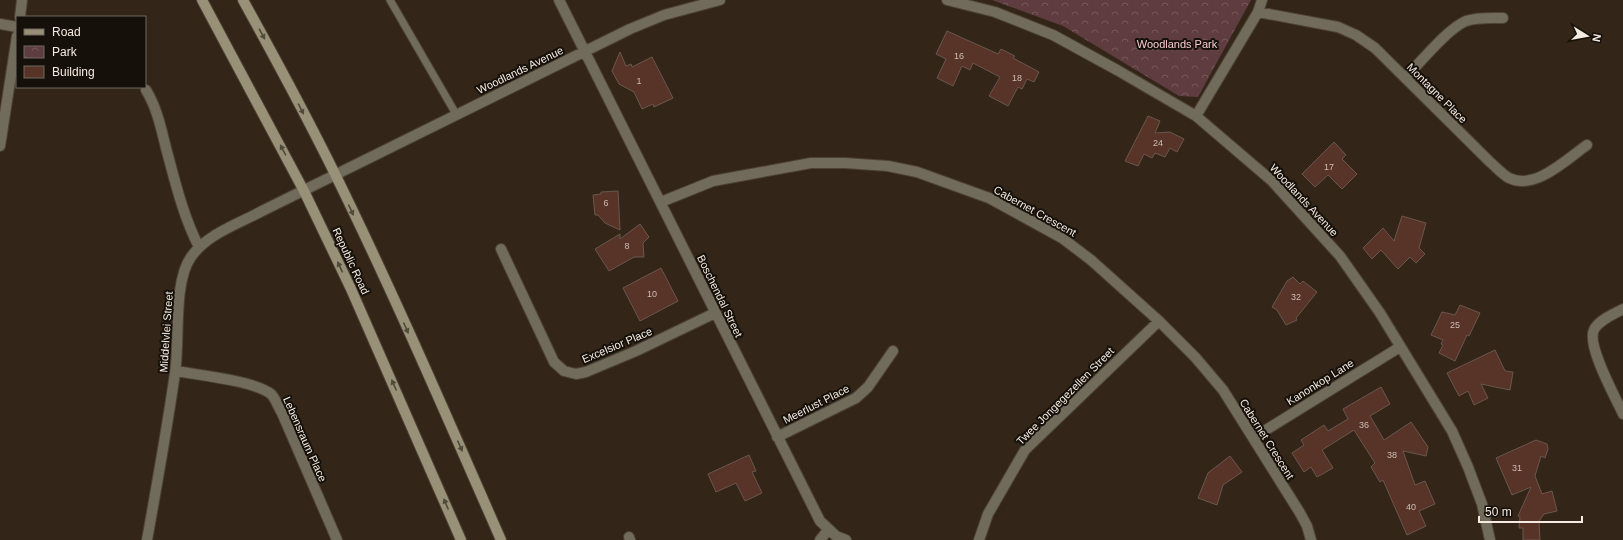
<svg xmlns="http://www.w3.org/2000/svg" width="1623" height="540" font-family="Helvetica,sans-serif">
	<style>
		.park { fill: url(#park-crowns) }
		.building { fill: #573427; stroke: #6b564f }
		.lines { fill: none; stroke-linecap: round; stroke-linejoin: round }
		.lane-casing { stroke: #4e4234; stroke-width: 9 }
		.street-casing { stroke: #4e4234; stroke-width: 12 }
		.secondary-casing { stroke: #4e4234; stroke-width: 12 }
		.lane { stroke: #706b5b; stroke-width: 7 }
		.street { stroke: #706b5b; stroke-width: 10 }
		.secondary { stroke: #989077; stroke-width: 10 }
		.oneway { fill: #504a3b }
		.labels { text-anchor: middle; stroke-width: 4; stroke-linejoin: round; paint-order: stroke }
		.number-label { font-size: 9px; fill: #cdbdb3 }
		.park-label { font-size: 11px; fill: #f8cbcf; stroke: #16100a }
		.street-label { font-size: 11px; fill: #f4ebe2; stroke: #16100a }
	</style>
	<defs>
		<pattern id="park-crowns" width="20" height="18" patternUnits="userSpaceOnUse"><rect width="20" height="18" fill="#5e3c3f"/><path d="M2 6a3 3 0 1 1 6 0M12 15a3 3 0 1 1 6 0" fill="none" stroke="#76585a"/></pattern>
	</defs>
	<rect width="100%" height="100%" fill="#332618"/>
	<path class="park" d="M992,0H1251L1198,97L1179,96L1063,26Z"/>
	<path class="building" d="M947,31L998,54L1001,49L1015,56L1013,58L1039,72L1034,82L1027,79L1022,89L1018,87L1008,106L989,96L1000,77L973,63L970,70L962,66L953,86L937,78L946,59L936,54Z
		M620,52L626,66L631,64L632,67L652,57L673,98L654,107L653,104L642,109L634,92L619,84L612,71Z
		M1148,116L1160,121L1155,133L1170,132L1184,139L1177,152L1170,148L1165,157L1155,153L1152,158L1144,154L1138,166L1125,161Z
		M1334,142L1346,155L1342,159L1357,174L1342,189L1328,175L1315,187L1302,174Z
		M618,191L620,230L605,223L598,215H595L593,195L601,194V192Z
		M1402,216L1426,223L1419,248L1425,254L1416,263L1410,257L1398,269L1381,250L1372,259L1363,248L1383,228L1394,241Z
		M640,224L649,237L643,243L644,257H634L609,271L595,249L620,234V239Z
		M661,268L678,301L640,321L623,288Z
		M1293,277L1300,284L1303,281L1317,292L1296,318L1297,320L1286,325L1277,310L1272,307L1287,281Z
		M1460,305L1480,313L1469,336L1467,335L1455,361L1439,353L1443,345L1441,344L1443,340L1431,335L1442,312L1455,315Z
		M1495,350L1505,371L1513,372L1510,390L1481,384L1488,398L1474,405L1468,391L1459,396L1447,373Z
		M1381,387L1390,404L1370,416L1384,440L1411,422L1428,447L1426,456L1403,451L1415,485L1425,481L1435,504L1419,511L1426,526L1407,535L1383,480L1380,482L1371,467L1375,463L1354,430L1322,450L1333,468L1317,477L1311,467L1304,472L1292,453L1304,445L1301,440L1324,425L1328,431L1348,419L1343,409Z
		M1536,440L1547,444L1548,449L1545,458L1541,456L1535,476L1542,494L1552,491L1557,511L1544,514L1539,521L1540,540H1523V528H1519L1520,517L1518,516L1531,487L1512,495L1496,458Z
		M749,455L756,471L752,472L762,493L745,501L736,483L716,492L708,474Z
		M1230,456L1242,472L1223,485L1217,505L1198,498L1208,473Z"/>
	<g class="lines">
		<defs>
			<path id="lane" d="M390,0L456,114"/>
			<path id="street" d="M559,0L820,521L836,536L846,540
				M947,0L995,12L1053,35L1117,70L1196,116L1272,181L1340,256L1380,313L1452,431L1468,467L1482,504L1490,540
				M1258,12L1338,27L1356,35L1375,48L1490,162C1496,167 1502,174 1509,178C1535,191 1567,159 1587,145
				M20,17L22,0
				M0,24L17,27
				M1405,78C1420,63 1447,29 1466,21C1477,17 1491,18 1503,18
				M146,90C157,108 161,128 166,148C175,181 183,216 199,247
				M1196,116L1258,12L1262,0
				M0,146L17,36
				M661,202L713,181L811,163H845L888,166L917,172L989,198L1062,238L1091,260L1159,321L1195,357L1223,390L1300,513L1307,526L1311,540
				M501,249L554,362L564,371L576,374L586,372L636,351L715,313
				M1623,309C1614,314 1601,319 1595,328C1584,342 1616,398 1623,414
				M176,371C198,375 255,381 271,394C276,399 278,407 282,413L337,540
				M777,437L856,398L868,387L893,351
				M1253,438L1400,347
				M629,537L630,540
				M147,540C157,484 167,429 175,373C180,341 173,282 191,257C207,234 238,224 262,211L630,29L664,15L720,0
				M820,540L828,530
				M979,540L988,514L1025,450L1159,321"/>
			<path id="secondary" d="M202,0L304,191L351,289L461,540
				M243,0C275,58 306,115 335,174C394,294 447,417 501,540"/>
		</defs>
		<use href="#lane" class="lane-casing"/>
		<use href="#street" class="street-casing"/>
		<use href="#secondary" class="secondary-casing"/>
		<use href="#lane" class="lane"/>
		<use href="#street" class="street"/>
		<use href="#secondary" class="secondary"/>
	</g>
	<defs><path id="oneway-solid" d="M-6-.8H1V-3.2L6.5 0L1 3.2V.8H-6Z"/></defs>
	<g class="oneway">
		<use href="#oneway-solid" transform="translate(262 34) rotate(61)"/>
		<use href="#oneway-solid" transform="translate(301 109) rotate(63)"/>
		<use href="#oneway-solid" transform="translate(283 150) rotate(-118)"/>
		<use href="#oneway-solid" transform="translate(351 210) rotate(65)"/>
		<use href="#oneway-solid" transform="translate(340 267) rotate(-115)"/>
		<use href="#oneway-solid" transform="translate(406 328) rotate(66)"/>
		<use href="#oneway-solid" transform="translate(394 385) rotate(-114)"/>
		<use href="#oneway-solid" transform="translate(460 446) rotate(66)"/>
		<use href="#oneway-solid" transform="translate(446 504) rotate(-113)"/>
	</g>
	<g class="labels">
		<g class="number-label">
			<text x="959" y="59">16</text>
			<text x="1017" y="81">18</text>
			<text x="639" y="84">1</text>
			<text x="1158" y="146">24</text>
			<text x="1329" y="170">17</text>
			<text x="606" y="206">6</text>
			<text x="627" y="249">8</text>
			<text x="652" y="297">10</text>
			<text x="1296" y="300">32</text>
			<text x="1455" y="328">25</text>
			<text x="1364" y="428">36</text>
			<text x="1392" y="458">38</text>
			<text x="1517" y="471">31</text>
			<text x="1411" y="510">40</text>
		</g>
		<g class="park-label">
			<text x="1177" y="48">Woodlands Park</text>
		</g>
		<g class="street-label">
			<text transform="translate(520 70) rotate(-26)" y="4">Woodlands Avenue</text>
			<text transform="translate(1437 93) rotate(45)" y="4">Montagne Place</text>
			<text transform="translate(1304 200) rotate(47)" y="4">Woodlands Avenue</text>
			<text transform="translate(1035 211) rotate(29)" y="4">Cabernet Crescent</text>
			<text transform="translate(351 261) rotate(65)" y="4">Republic Road</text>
			<text transform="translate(720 296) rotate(64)" y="4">Boschendal Street</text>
			<text transform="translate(166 332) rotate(-86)" y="4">Middelvlei Street</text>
			<text transform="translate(617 345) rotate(-23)" y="4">Excelsior Place</text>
			<text transform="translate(1320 382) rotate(-32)" y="4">Kanonkop Lane</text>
			<text transform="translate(1065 396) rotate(-45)" y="4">Twee Jongegezellen Street</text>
			<text transform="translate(816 404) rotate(-27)" y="4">Meerlust Place</text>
			<text transform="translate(305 439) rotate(66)" y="4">Lebensraum Place</text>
			<text transform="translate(1267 439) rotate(58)" y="4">Cabernet Crescent</text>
		</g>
	</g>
	<rect x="16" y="16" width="130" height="72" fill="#16100a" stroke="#6f6860"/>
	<rect x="24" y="29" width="20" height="6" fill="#989077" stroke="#6f6860"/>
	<text x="52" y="36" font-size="12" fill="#f4ebe2">Road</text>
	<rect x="24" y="46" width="20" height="12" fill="url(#park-crowns)" stroke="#6f6860"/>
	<text x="52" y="56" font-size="12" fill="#f4ebe2">Park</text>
	<rect x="24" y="66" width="20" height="12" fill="#573427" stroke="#6f6860"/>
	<text x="52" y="76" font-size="12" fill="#f4ebe2">Building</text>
	<g transform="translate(1587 36) rotate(101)" stroke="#16100a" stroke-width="3" paint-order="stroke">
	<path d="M0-3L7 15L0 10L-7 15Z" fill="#f4ebe2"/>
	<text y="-6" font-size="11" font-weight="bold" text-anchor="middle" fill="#f4ebe2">N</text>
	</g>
	<path d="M1479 516v6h103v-6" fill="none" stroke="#f4ebe2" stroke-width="2"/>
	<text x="1485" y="516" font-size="12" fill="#f4ebe2" stroke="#16100a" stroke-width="3" paint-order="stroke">50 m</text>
</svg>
